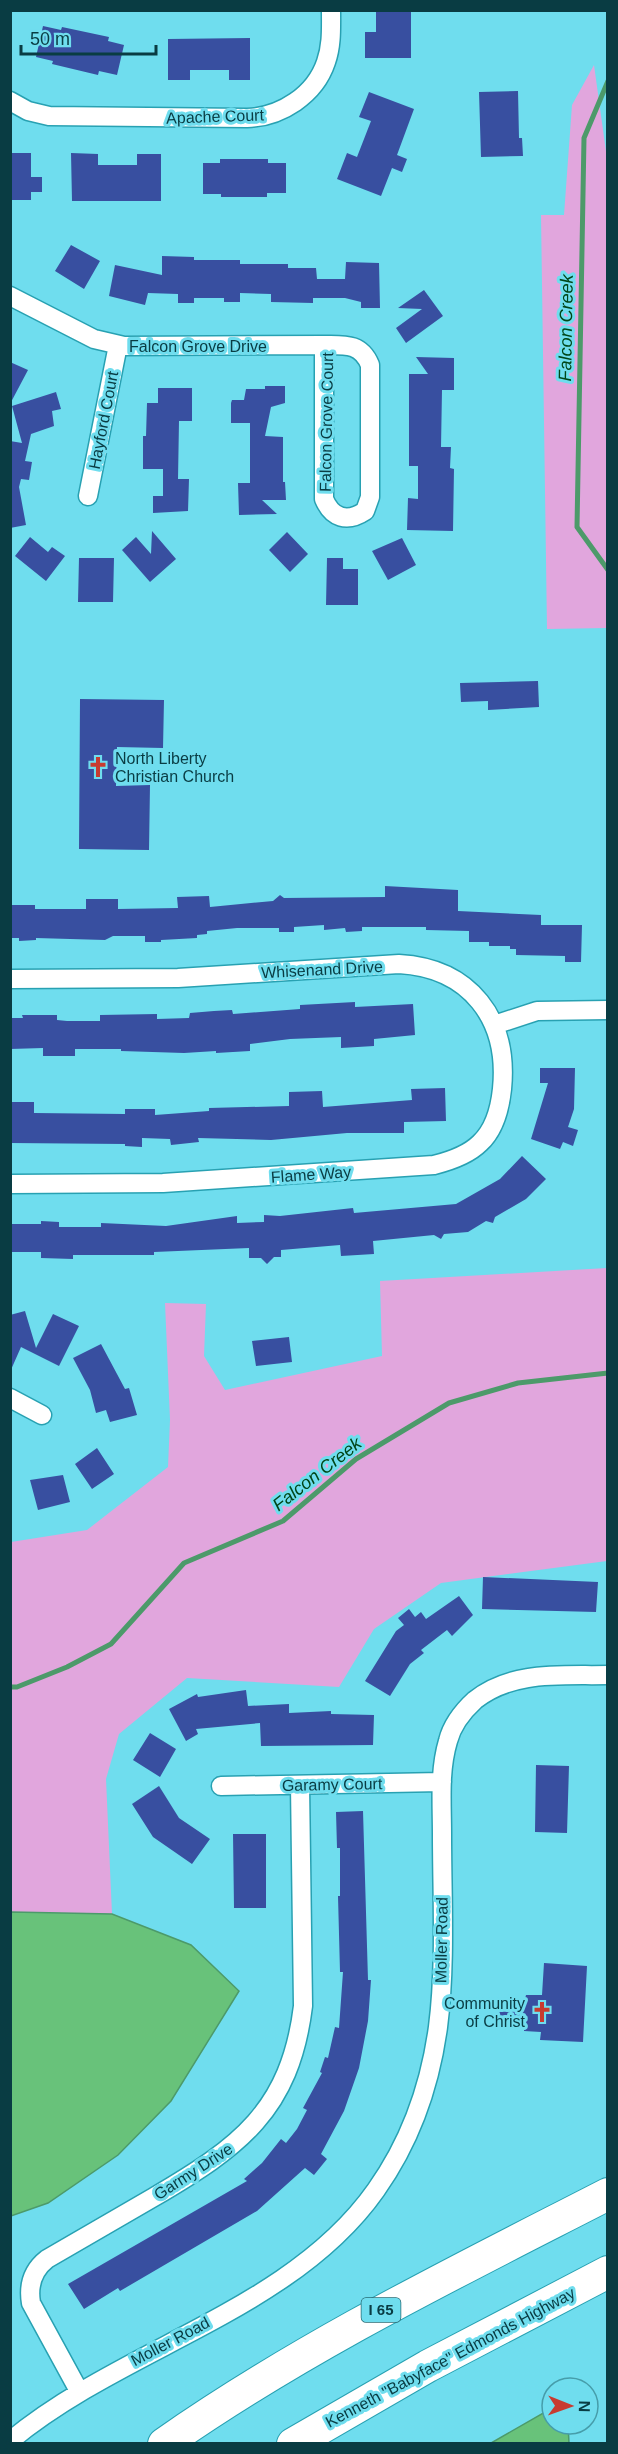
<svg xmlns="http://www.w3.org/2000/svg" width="618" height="2454" font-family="Arial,sans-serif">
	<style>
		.green { fill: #e1a6dd }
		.water { fill: #68c27a; stroke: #4c9a6a; stroke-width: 1.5 }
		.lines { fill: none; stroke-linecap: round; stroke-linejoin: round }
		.stream { stroke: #4c9a6a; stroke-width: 5 }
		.building { fill: #384fa0 }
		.street-casing { stroke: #28a1b2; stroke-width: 21 }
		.highway-casing { stroke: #28a1b2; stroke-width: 34 }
		.street { stroke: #fff; stroke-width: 18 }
		.highway { stroke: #fff; stroke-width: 32 }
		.labels { text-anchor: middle; stroke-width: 6; stroke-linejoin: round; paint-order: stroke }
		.shield { fill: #6fddee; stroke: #286c76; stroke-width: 1.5 }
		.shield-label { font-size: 15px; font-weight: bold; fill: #093c43 }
		.street-label { font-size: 16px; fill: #093c43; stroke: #6fddee }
		.poi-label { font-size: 16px; fill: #093c43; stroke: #6fddee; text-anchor: start }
		.water-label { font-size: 18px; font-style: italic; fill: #004618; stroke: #6fddee }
	</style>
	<rect width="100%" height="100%" fill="#6fddee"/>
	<path class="green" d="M594,65L608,166L607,628L547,629L541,215H564L572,105Z
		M607,1268V1561L441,1583L374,1629L339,1687L187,1678L119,1734L106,1779L112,1914L11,1912V1542L87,1530L168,1467L170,1420L165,1303L206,1304L204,1356L225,1390L382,1356L380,1281Z"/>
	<path class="water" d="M11,1912L112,1914L191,1945L239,1991L171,2101L118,2155L48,2203L11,2216Z
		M552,2408V2424H568L569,2443H491Z"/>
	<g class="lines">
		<path class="stream" d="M608,81L584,138L577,527L608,570
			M10,1687H17L67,1667L111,1644L184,1563L283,1521L356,1459L449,1403L518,1383L608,1373"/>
	</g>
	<path class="building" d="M376,10H411V58H365V32H376Z
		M43,26L61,30L62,27L109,37L108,41L124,45L117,75L99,71L98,75L52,64L53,61L36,57Z
		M250,38V80H229V70H190V80H168V39Z
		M518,91L519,138H522L523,156L481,157L479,92Z
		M369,92L414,109L397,155L407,159L402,172L392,168L381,196L337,179L347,153L357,157L371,121L359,117Z
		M10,153H31V177H42V192H31V200H10Z
		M71,153L98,154V165H137V154H161V201H72Z
		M220,159H268V163H286V193H267V197H221V194H203V163H220Z
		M71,245L100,261L84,289L55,271Z
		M162,256L194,257V260H240V264H288V268H316L317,279H345L346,262L379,263L380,308H361V302L345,298H313V303L271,302V294L240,293V302H224V298H194V303H178V294L148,293L145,305L109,296L115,265L162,275Z
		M424,290L443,316L406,343L396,328L422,309L398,308Z
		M416,357L454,358V390H442L441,447H451L450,468L454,469L453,531L407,530L408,498L418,499V466H409V374H428Z
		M10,362L28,370L10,404Z
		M265,386H285V403L271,407L265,436L283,437V482H285L286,500H262L277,514L239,515L238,483H250V423H231V403L232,400H244L246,389H265Z
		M158,388H192V421H179L178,479H189L188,511L153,513V496H163V469H143V436H146L147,403H158Z
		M56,392L61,409L52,411L54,426L31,434L25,461L32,462L29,480L21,479L19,487L26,525L10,528V441L22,443L12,406Z
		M152,531L176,559L150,582L122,550L136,537L151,554Z
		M287,532L308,554L290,572L269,550Z
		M30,537L48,552L52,547L65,556L46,581L15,556Z
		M402,538L416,565L388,580L372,551Z
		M79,558H114L113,602H78Z
		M327,558H343V569H358V605H326Z
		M538,681L539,707L488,710V701L461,702L460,683Z
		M80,699L164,700L163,748L117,747L116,786L150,785L149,850L79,849Z
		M385,886L458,890V911L541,915V925H582L581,962H565V956L516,955V949H510V946H489V942H469V931L426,930V927H362V931L346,932L345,928L324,930V925L294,927V932H279V928H237L207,931V934L197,935V938L161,940V942H145V936H113L105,940L36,938V940L19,941V938H10V905H35V909H86V899H118V909L178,908L177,897L209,896L210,907L273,901L280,895L284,898L385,897Z
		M355,1002V1007L413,1004L415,1035L374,1039V1046L341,1048V1037L290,1039L250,1044V1051L216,1053V1051L184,1053L121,1051V1049H75V1056H43V1048L10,1049V1018H23L22,1015H57V1020L67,1021H100V1015L157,1014V1019L189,1018L190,1013L214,1011L232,1010L233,1014L300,1009V1005Z
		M540,1068H575L574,1109L568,1127L578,1130L573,1146L563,1142L560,1149L531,1139L548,1083H540Z
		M445,1088L446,1121L404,1122V1133H347L271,1140L198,1138L199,1142L171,1145L170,1139L142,1138V1147L125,1146V1144L10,1143V1102H34V1113L125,1114V1109H155V1115L209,1111V1108L289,1106V1092L322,1091L323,1107L412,1100L411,1089Z
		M522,1156L546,1179L526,1199L495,1217L493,1223L486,1221L468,1232L444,1234L441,1239L434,1235L373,1241L374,1254L341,1256L340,1245L281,1250V1257H274L267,1264L261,1258H249V1248L154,1252V1255H73V1259L41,1258V1252H10V1224H41V1221L59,1222V1227H101V1223L166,1226L237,1216V1223L264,1222V1215L280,1216L353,1208L354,1213L456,1204L500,1179Z
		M25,1311L36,1348L53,1314L79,1326L59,1366L21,1347L10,1372V1315Z
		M289,1337L292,1362L256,1366L252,1341Z
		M101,1344L125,1389L129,1388L137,1415L110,1422L106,1410L96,1413L90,1390L73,1358Z
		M97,1448L114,1474L92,1489L75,1464Z
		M63,1475L70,1502L38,1510L30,1480Z
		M483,1577L598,1582L596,1612L482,1609Z
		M459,1596L473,1615L452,1636L447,1630L421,1650L424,1653L410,1664L390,1696L365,1681L396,1631L404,1625L398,1618L409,1609L415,1617L421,1612L426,1619Z
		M246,1690L248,1706L289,1704V1713L331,1711V1714L374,1715L373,1745L261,1746L260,1723L196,1729L198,1734L186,1741L169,1709L197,1694L198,1697Z
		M150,1733L176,1749L160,1777L133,1760Z
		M536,1765L569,1766L567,1833L535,1832Z
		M159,1786L179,1818L210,1839L192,1864L153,1837L132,1804Z
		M363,1811L368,1980H371L368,2021L359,2068L344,2111L321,2154L327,2159L314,2175L305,2168L257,2211L120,2291L118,2288L84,2309L68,2284L247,2181L244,2179L262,2163L281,2139L286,2143L297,2129L307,2110L303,2108L322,2073L320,2072L325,2057L328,2058L335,2027L339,2028L343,1972H340L338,1896H340V1848H337L336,1812Z
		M233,1834H266V1908H234Z
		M544,1963L587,1966L583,2042L540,2040L541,2032L524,2031V2024H499L500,1999H525L526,1995H542Z"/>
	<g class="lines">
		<defs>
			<path id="street" d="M10,101L28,111L49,116L247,118C281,117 315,95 326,62C332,45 331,28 331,10
				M10,296L94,339L124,346L324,345
				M324,345C345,345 361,343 370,365V497L365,511C347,523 332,518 324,499Z
				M88,496L118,345
				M10,979L178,978L399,964C470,968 509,1019 502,1089C500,1108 494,1130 480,1143C468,1155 450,1161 434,1165L163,1183L10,1184
				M494,1025L537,1011L608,1010
				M10,1398L42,1415
				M221,1786L442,1782
				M79,2391L31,2303C28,2285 33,2270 47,2259C83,2238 118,2218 154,2197C239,2147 290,2111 303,2006L300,1785
				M10,2441C123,2347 291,2311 376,2190C410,2142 430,2086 438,2027C446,1964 442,1898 442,1834C442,1803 439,1771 448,1741C452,1725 463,1711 475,1700C513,1670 562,1676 608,1675"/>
			<path id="highway" d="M164,2444C304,2346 456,2272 608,2194
				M293,2444L428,2366L608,2272"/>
		</defs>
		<use href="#street" class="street-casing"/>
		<use href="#highway" class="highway-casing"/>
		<use href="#street" class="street"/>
		<use href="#highway" class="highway"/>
	</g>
	<defs>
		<symbol id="church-bare" viewBox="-9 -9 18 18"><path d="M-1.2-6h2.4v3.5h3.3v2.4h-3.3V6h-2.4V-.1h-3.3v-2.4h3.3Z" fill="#c83b30" stroke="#6fddee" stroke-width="2.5" paint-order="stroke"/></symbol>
	</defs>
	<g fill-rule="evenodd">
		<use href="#church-bare" x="83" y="752" width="30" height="30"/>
		<use href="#church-bare" x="527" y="1997" width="30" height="30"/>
	</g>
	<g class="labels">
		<rect class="shield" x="361.5" y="2298" width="39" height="24" rx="4.5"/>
		<g class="shield-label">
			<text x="381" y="2315">I 65</text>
		</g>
		<g class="street-label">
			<text transform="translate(215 116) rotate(-2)" y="6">Apache Court</text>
			<text x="198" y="352">Falcon Grove Drive</text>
			<text transform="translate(103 420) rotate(-79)" y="6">Hayford Court</text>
			<text transform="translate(326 422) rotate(-89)" y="6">Falcon Grove Court</text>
			<text transform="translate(322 969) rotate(-3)" y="6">Whisenand Drive</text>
			<text transform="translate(311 1174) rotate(-4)" y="6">Flame Way</text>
			<text transform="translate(332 1784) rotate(-1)" y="6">Garamy Court</text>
			<text transform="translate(441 1940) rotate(-89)" y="6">Moller Road</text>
			<text transform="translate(193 2171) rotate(-33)" y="6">Garmy Drive</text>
			<text transform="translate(170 2341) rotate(-28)" y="6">Moller Road</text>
			<text transform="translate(450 2357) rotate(-28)" y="6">Kenneth "Babyface" Edmonds Highway</text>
		</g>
		<g class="poi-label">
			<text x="115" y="764">North Liberty<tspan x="115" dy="18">Christian Church</tspan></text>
			<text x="525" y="2009" text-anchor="end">Community<tspan x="525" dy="18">of Christ</tspan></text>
		</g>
		<g class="water-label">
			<text transform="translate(566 328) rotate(-89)" y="6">Falcon Creek</text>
			<text transform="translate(317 1474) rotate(-38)" y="6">Falcon Creek</text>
		</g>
	</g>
	<rect width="618" height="2454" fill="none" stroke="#093c43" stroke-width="24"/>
	<g transform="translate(570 2406) rotate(91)"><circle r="28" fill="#6fddee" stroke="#469daa" stroke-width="1.5"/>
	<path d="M0-4.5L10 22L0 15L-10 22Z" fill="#c83b30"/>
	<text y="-9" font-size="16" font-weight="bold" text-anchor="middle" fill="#093c43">N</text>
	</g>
	<path d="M21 45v9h135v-9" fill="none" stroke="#093c43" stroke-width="3"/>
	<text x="30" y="45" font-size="18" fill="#093c43" stroke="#6fddee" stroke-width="4.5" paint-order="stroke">50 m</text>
</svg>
